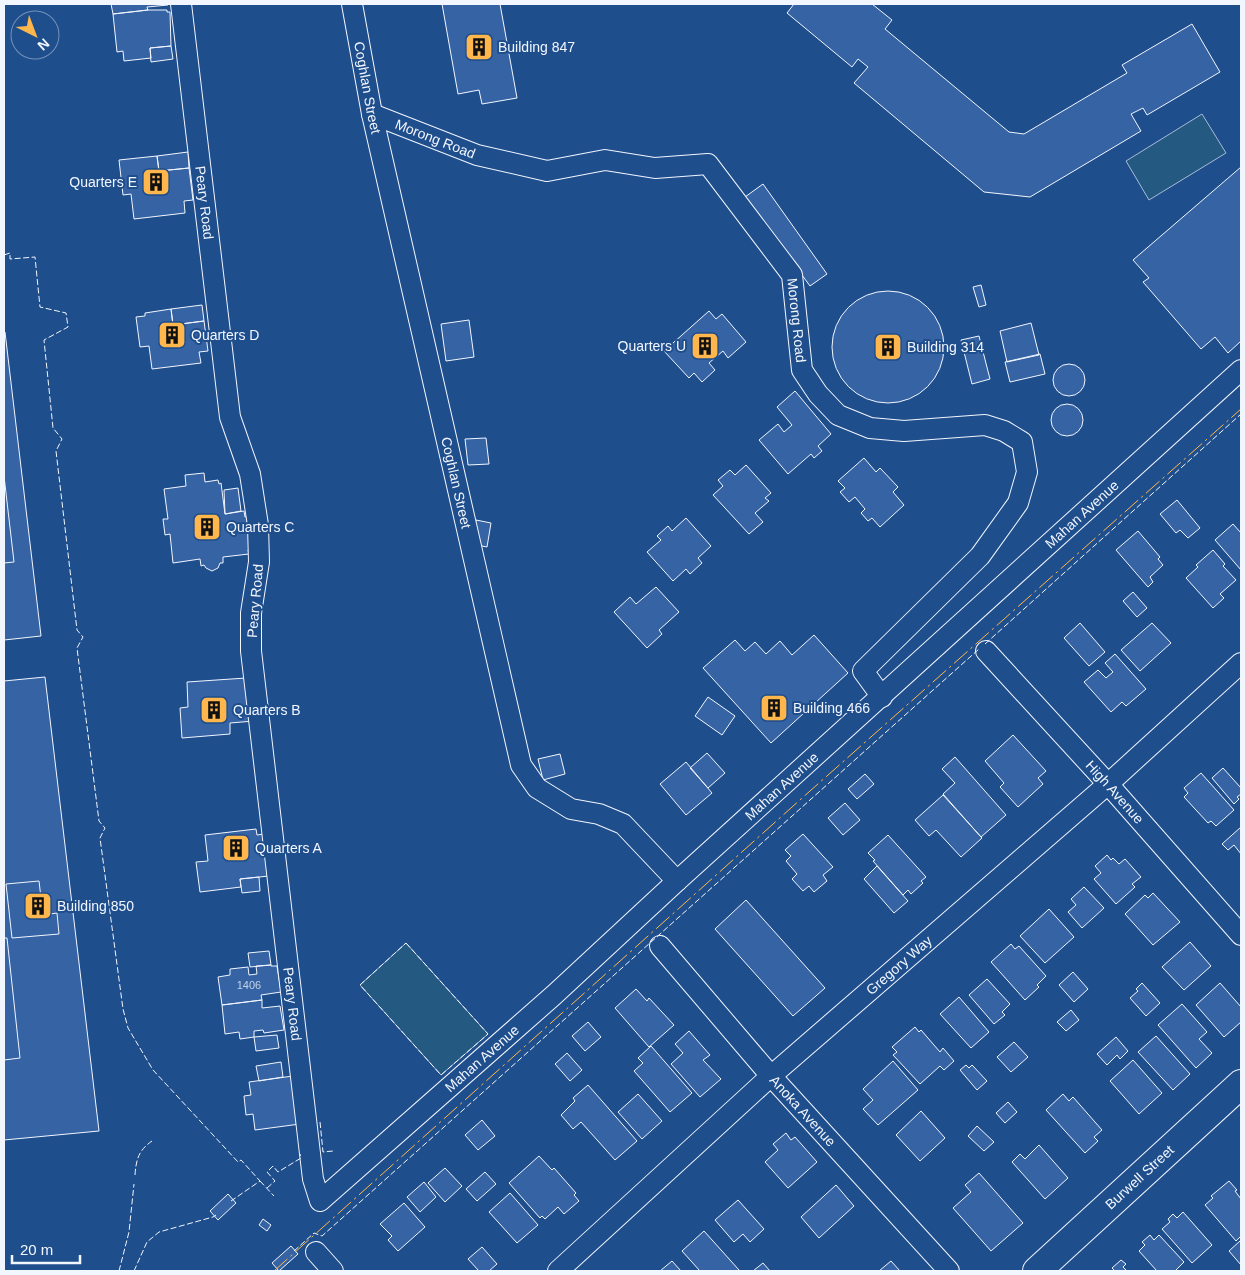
<svg xmlns="http://www.w3.org/2000/svg" width="1245" height="1275" font-family="Arial,sans-serif">
	<style>
		.green { fill: #245a82; stroke: #a8bbd7 }
		.building { fill: #3563a3; stroke: #f2f6ff }
		.lines { fill: none; stroke-linecap: round; stroke-linejoin: round }
		.minor-casing { stroke: #f2f6ff; stroke-width: 22 }
		.trunk-casing { stroke: #f2f6ff; stroke-width: 30 }
		.minor { stroke: #1f4e8c; stroke-width: 20 }
		.trunk { stroke: #1f4e8c; stroke-width: 28 }
		.fence { stroke: #f2f6ff; stroke-width: 1; stroke-dasharray: 6 2.5; stroke-linecap: butt }
		.power { stroke: #ffb74d; stroke-width: 1; stroke-dasharray: 18 4 2.5 4; stroke-linecap: butt }
		.labels { text-anchor: middle; stroke-width: 4; stroke-linejoin: round; paint-order: stroke }
		.number-label { font-size: 11px; fill: #c3d1e8 }
		.poi-label { font-size: 14px; fill: #f2f6ff; stroke: #1f4e8c; text-anchor: start }
		.street-label { font-size: 14px; fill: #f2f6ff; stroke: #1f4e8c }
	</style>
	<rect width="100%" height="100%" fill="#1f4e8c"/>
	<path class="green" d="M1202,114L1226,153L1149,200L1126,161Z
		M406,943L488,1034L441,1075L360,985Z"/>
	<path class="building" d="M111,4H168V5L147,7L148,10L113,14Z
		M442,4H500L517,98L482,104L479,90L458,94Z
		M794,4H872L892,20L885,29L1009,132L1024,134L1127,73L1122,65L1192,24L1220,72L1147,115L1143,108L1131,114L1141,131L1030,197L984,192L854,83L868,67L858,59L852,67L787,13Z
		M148,10H167V12H170L171,46L150,48L151,58L124,61L123,51L117,52L113,14Z
		M171,46L173,59L151,62L150,48Z
		M188,152L189,168L159,171L157,156Z
		M157,156L159,171L189,168L193,200L184,201L185,213L134,219L131,194L123,195L119,160Z
		M1241,167V341L1228,353L1215,337L1201,349L1143,282L1149,278L1133,260Z
		M763,184L827,274L810,286L745,197Z
		M981,285L986,305L979,307L973,287Z
		M832 347a56 56 0 1 1 112 0a56 56 0 1 1-112 0Z
		M202,305L204,321L173,325L171,309Z
		M171,309L173,325L204,321L208,351L199,352L201,363L152,369L149,346L140,347L136,317L145,316V313Z
		M709,311L716,319L722,314L746,342L728,358L723,351L709,363L715,370L702,382L694,373L689,378L664,351Z
		M469,320L474,357L446,361L441,324Z
		M1031,323L1039,355L1007,362L1000,331Z
		M4,332H5L41,636L4,640Z
		M979,336L990,379L972,384L961,340Z
		M1040,354L1045,374L1010,382L1005,362Z
		M1053 380a16 16 0 1 1 32 0a16 16 0 1 1-32 0Z
		M795,391L831,434L818,446L822,451L814,458L811,454L788,474L759,440L778,424L784,432L792,425L777,407Z
		M1051 420a16 16 0 1 1 32 0a16 16 0 1 1-32 0Z
		M486,438L489,464L468,465L465,439Z
		M864,458L876,472L880,468L898,487L893,492L904,505L880,527L872,518L868,521L861,513L865,509L855,497L849,502L840,492L845,488L838,481Z
		M746,465L771,493L765,498L769,501L755,513L763,522L749,534L713,495L723,486L718,480L730,470L735,475Z
		M204,473L205,482L218,480L219,484L221,483L225,514L244,511L245,517L249,516L253,549L248,550L249,554L223,557V563H220L218,568L212,571L206,568L204,565L201,566L200,559L173,563L170,534L165,535L163,519H168L164,489L186,486L185,475Z
		M4,476L14,562L4,563Z
		M238,488L241,511L225,514L224,490Z
		M1177,500L1200,528L1188,538L1180,530L1176,533L1160,514Z
		M686,518L711,546L698,558L702,563L690,574L686,569L673,581L647,552L661,540L657,536L668,526L672,531Z
		M476,520L491,523L487,547L472,544Z
		M1233,524L1241,533V570L1215,540Z
		M1138,531L1160,557L1158,559L1163,565L1150,577L1153,582L1148,587L1116,550Z
		M1213,550L1225,564L1223,566L1236,580L1220,594L1224,598L1213,608L1186,578L1198,567L1196,565Z
		M656,587L679,612L659,630L662,634L647,648L614,612L630,597L636,604Z
		M1133,592L1147,608L1137,617L1123,601Z
		M1080,623L1105,652L1089,666L1064,638Z
		M1152,623L1171,643L1140,671L1121,650Z
		M814,635L848,673L771,743L703,668L735,640L745,651L755,642L766,654L780,641L792,655Z
		M1115,654L1146,689L1126,706L1122,702L1111,712L1084,682L1098,670L1106,678L1113,672L1105,663Z
		M45,677L99,1131L4,1140V681Z
		M246,678L254,721L230,723V734L182,738L180,708L188,707L187,682Z
		M708,697L735,716L722,735L695,716Z
		M1013,735L1046,771L1038,778L1043,784L1018,807L1000,787L1004,783L985,761Z
		M707,753L725,773L708,788L690,768Z
		M560,754L565,774L543,780L538,759Z
		M955,757L1006,815L981,837L943,794L955,783L942,769Z
		M686,762L712,793L686,815L660,784Z
		M1223,768L1241,788V794L1237,797L1239,799L1234,804L1212,778Z
		M1201,773L1234,810L1216,826L1211,821L1208,823L1184,797L1188,793L1184,788Z
		M865,774L874,784L857,799L848,789Z
		M943,795L982,838L961,857L936,830L929,836L915,820Z
		M845,803L860,820L843,835L828,818Z
		M1241,827V854L1234,845L1228,850L1222,844Z
		M256,829L257,835L264,834L269,876L240,879L241,887L200,892L196,862L208,861L205,835Z
		M803,834L833,867L823,875L827,881L814,892L809,886L803,891L792,879L797,874L786,861L791,856L785,850Z
		M888,835L926,877L921,881L923,883L911,894L908,890L903,895L873,861L875,860L868,853Z
		M1107,855L1111,860L1113,858L1119,864L1125,859L1141,877L1132,884L1135,887L1116,904L1094,879L1101,873L1095,866Z
		M877,866L908,901L894,913L864,879Z
		M259,877L260,891L242,893L240,879Z
		M39,881L43,915L57,913L59,934L12,938L6,884Z
		M1084,887L1104,908L1082,928L1068,912L1076,905L1071,899Z
		M1153,893L1180,922L1153,945L1125,914L1145,895L1148,898Z
		M746,900L825,988L793,1016L715,929Z
		M1049,909L1074,937L1045,963L1020,936Z
		M4,938H7L20,1058L4,1060Z
		M1190,942L1211,966L1184,990L1162,967Z
		M1011,944L1015,949L1019,946L1046,976L1037,985L1039,987L1025,1000L991,962Z
		M269,951L271,965L250,967L248,953Z
		M271,965V966H277L281,992L261,995L262,1000L222,1005L218,977L230,975V969L248,967L249,975L257,974L256,966Z
		M1073,972L1088,989L1074,1002L1059,985Z
		M987,979L1010,1004L1002,1012L1005,1015L994,1024L969,995Z
		M1142,983L1160,1003L1146,1016L1130,998L1138,991L1136,989Z
		M1220,983L1241,1007V1022L1224,1037L1196,1005Z
		M636,989L647,1001L649,998L674,1025L649,1047L615,1008Z
		M959,997L989,1032L971,1048L940,1014Z
		M262,1000V1008L280,1006L284,1030L264,1033L263,1030L254,1031V1037L240,1039L239,1032L225,1034L222,1005Z
		M1182,1004L1207,1032L1199,1039L1212,1053L1196,1068L1158,1025Z
		M1071,1010L1079,1020L1066,1031L1057,1022Z
		M588,1022L601,1037L585,1051L572,1036Z
		M915,1027L919,1032L921,1030L940,1052L943,1048L954,1061L944,1070L940,1066L920,1084L893,1055L897,1052L892,1047Z
		M689,1031L710,1055L703,1060L721,1079L700,1097L671,1064L683,1053L675,1044Z
		M277,1035L279,1048L256,1051L254,1037Z
		M1156,1036L1190,1074L1173,1090L1138,1052Z
		M1116,1037L1128,1051L1120,1059L1117,1055L1107,1065L1097,1054Z
		M1014,1042L1028,1057L1011,1072L997,1057Z
		M651,1046L692,1093L670,1112L634,1071L643,1063L638,1058Z
		M567,1053L582,1070L570,1081L555,1064Z
		M1133,1060L1162,1093L1139,1114L1110,1081Z
		M893,1061L918,1090L878,1125L863,1109L873,1100L863,1089Z
		M281,1062L283,1077L259,1081L256,1066Z
		M966,1065L969,1068L972,1065L987,1081L977,1090L960,1070Z
		M293,1076L300,1124L255,1130L253,1114L246,1115L244,1096L251,1095L249,1082Z
		M588,1085L637,1141L615,1160L581,1122L573,1129L561,1115L575,1101L573,1098Z
		M638,1094L662,1121L642,1139L618,1112Z
		M1063,1094L1069,1101L1073,1097L1102,1130L1094,1137L1098,1141L1085,1153L1046,1110Z
		M1008,1102L1017,1112L1005,1123L996,1113Z
		M921,1111L945,1138L920,1161L896,1135Z
		M482,1120L495,1136L478,1150L465,1135Z
		M977,1126L994,1142L984,1151L968,1136Z
		M786,1133L791,1140L795,1137L817,1162L788,1188L765,1162L778,1150L773,1144Z
		M1039,1145L1068,1178L1045,1199L1012,1162L1020,1154L1025,1159Z
		M539,1156L552,1170L554,1168L576,1193L574,1195L579,1201L564,1214L558,1207L545,1219L542,1216L540,1218L509,1183Z
		M445,1168L462,1186L445,1202L428,1183Z
		M485,1172L496,1184L477,1201L466,1189Z
		M979,1173L1023,1223L991,1251L953,1208L971,1192L965,1185Z
		M1229,1181L1237,1190L1235,1191L1241,1199V1236L1236,1241L1205,1205L1213,1198L1211,1196Z
		M424,1182L436,1197L420,1212L407,1197Z
		M836,1185L854,1206L819,1238L801,1217Z
		M510,1193L538,1225L517,1243L489,1212Z
		M228,1194L236,1203L218,1220L210,1211Z
		M738,1200L764,1229L750,1242L743,1234L734,1242L715,1220Z
		M404,1203L425,1227L398,1251L388,1240L392,1236L380,1224Z
		M1183,1212L1212,1245L1192,1263L1162,1229L1170,1222L1168,1219L1173,1214L1177,1218Z
		M263,1219L271,1225L267,1231L259,1225Z
		M704,1231L739,1270L737,1271H700L682,1251Z
		M1150,1235L1154,1240L1159,1235L1184,1262L1176,1270L1177,1271H1157L1139,1251L1145,1245L1142,1242Z
		M1240,1241L1241,1243V1265L1229,1251Z
		M291,1246L298,1254L279,1271L272,1263Z
		M482,1247L497,1264L489,1271H479L468,1259Z
		M1121,1260L1126,1264L1123,1267L1127,1271H1115L1112,1268Z
		M672,1261L681,1271H660Z
		M891,1261L900,1271H879Z
		M763,1263L770,1271H753Z"/>
	<g class="lines">
		<defs>
			<g id="minor">
				<path id="s1" d="M181,4L230,417L250,474L258,525L259,562L251,613V651L313,1179L320,1201L554,995L677,881L1241,370"/>
				<path id="s2" d="M352,4L372,114L521,765L537,788L571,809L599,814L623,824L677,881"/>
				<path id="s3" d="M372,114L477,155L547,171L605,160L655,168L708,164L792,275L802,370L818,394L838,415L870,428L904,431L985,425L1004,431L1022,442L1027,472L1018,503L980,556L863,671L882,697"/>
				<path id="s4" d="M986,651L1108,784L1241,935"/>
				<path id="s5" d="M660,946L771,1076L949,1271"/>
				<path d="M316,1252L333,1271"/>
				<path id="s6" d="M558,1271L771,1076L1108,784L1241,663"/>
			</g>
			<g id="trunk">
				<path id="s7" d="M1037,1271L1241,1084"/>
			</g>
		</defs>
		<use href="#minor" class="minor-casing"/>
		<use href="#trunk" class="trunk-casing"/>
		<use href="#minor" class="minor"/>
		<use href="#trunk" class="trunk"/>
		<path class="fence" d="M4,255L10,253V259L35,257L40,307L66,313L68,327L44,340L53,428L62,439L56,451L77,630L83,637L77,648L99,821L105,828L100,838L123,1009L128,1028L153,1070L238,1162L241,1160L260,1181L231,1201
			M985,644L1241,414
			M406,943L488,1034L441,1075L360,985Z
			M320,1122L323,1152L333,1151
			M135,1175C136,1159 139,1150 152,1141
			M260,1181L274,1196
			M267,1188L275,1181L267,1172L273,1166L278,1172L301,1158L300,1154
			M294,1251L314,1233L322,1236L979,649
			M119,1271L129,1232L134,1184
			M134,1271L147,1242L159,1232L213,1217L216,1215"/>
		<path class="power" d="M274,1271L801,799L1241,409"/>
	</g>
	<defs>
		<symbol id="building-square" viewBox="-11 -11 22 22"><rect x="-9" y="-9" width="18" height="18" rx="4" fill="#ffb74d" stroke="#1f4e8c"/><path d="M-4-6H4V6H1V3H-1V6H-4ZM-2.5-4.3h1.7v1.8h-1.7ZM.8-4.3h1.7v1.8H.8ZM-2.5-1h1.7V.8h-1.7ZM.8-1h1.7V.8H.8Z" fill="#111"/></symbol>
	</defs>
	<g fill-rule="evenodd">
		<use href="#building-square" x="463" y="31" width="32" height="32"/>
		<use href="#building-square" x="140" y="166" width="32" height="32"/>
		<use href="#building-square" x="156" y="319" width="32" height="32"/>
		<use href="#building-square" x="689" y="330" width="32" height="32"/>
		<use href="#building-square" x="872" y="331" width="32" height="32"/>
		<use href="#building-square" x="191" y="511" width="32" height="32"/>
		<use href="#building-square" x="758" y="692" width="32" height="32"/>
		<use href="#building-square" x="198" y="694" width="32" height="32"/>
		<use href="#building-square" x="220" y="832" width="32" height="32"/>
		<use href="#building-square" x="22" y="890" width="32" height="32"/>
	</g>
	<g class="labels">
		<g class="number-label">
			<text x="249" y="989">1406</text>
		</g>
		<g class="poi-label">
			<text x="498" y="52">Building 847</text>
			<text x="137" y="187" text-anchor="end">Quarters E</text>
			<text x="191" y="340">Quarters D</text>
			<text x="686" y="351" text-anchor="end">Quarters U</text>
			<text x="907" y="352">Building 314</text>
			<text x="226" y="532">Quarters C</text>
			<text x="793" y="713">Building 466</text>
			<text x="233" y="715">Quarters B</text>
			<text x="255" y="853">Quarters A</text>
			<text x="57" y="911">Building 850</text>
		</g>
		<g class="street-label">
			<text dy="5" stroke="none"><textPath href="#s2" startOffset="85">Coghlan Street</textPath></text>
			<text dy="5" stroke="none"><textPath href="#s3" startOffset="68">Morong Road</textPath></text>
			<text dy="5" stroke="none"><textPath href="#s1" startOffset="200">Peary Road</textPath></text>
			<text dy="5" stroke="none"><textPath href="#s3" startOffset="532">Morong Road</textPath></text>
			<text dy="5" stroke="none"><textPath href="#s2" startOffset="490">Coghlan Street</textPath></text>
			<text dy="5" stroke="none"><textPath href="#s1" startOffset="2235">Mahan Avenue</textPath></text>
			<text transform="translate(255 601) rotate(-85)" y="5">Peary Road</text>
			<text dy="5" stroke="none"><textPath href="#s1" startOffset="1830">Mahan Avenue</textPath></text>
			<text dy="5" stroke="none"><textPath href="#s4" startOffset="191">High Avenue</textPath></text>
			<text dy="5" stroke="none"><textPath href="#s6" startOffset="458">Gregory Way</textPath></text>
			<text dy="5" stroke="none"><textPath href="#s1" startOffset="1010">Peary Road</textPath></text>
			<text dy="5" stroke="none"><textPath href="#s1" startOffset="1425">Mahan Avenue</textPath></text>
			<text dy="5" stroke="none"><textPath href="#s5" startOffset="218">Anoka Avenue</textPath></text>
			<text dy="5" stroke="none"><textPath href="#s7" startOffset="139">Burwell Street</textPath></text>
		</g>
	</g>
	<rect width="1245" height="1275" fill="none" stroke="#f2f6ff" stroke-width="10"/>
	<g transform="translate(35 35) rotate(138)"><circle r="24" fill="#1f4e8c" stroke="#7391ba"/>
	<path d="M0-4L9 19L0 12L-9 19Z" fill="#ffb74d"/>
	<text y="-8" font-size="14" font-weight="bold" text-anchor="middle" fill="#f2f6ff">N</text>
	</g>
	<path d="M12 1255v8h68v-8" fill="none" stroke="#f2f6ff" stroke-width="2.5"/>
	<text x="20" y="1255" font-size="15" fill="#f2f6ff" stroke="#1f4e8c" stroke-width="4" paint-order="stroke">20 m</text>
</svg>
